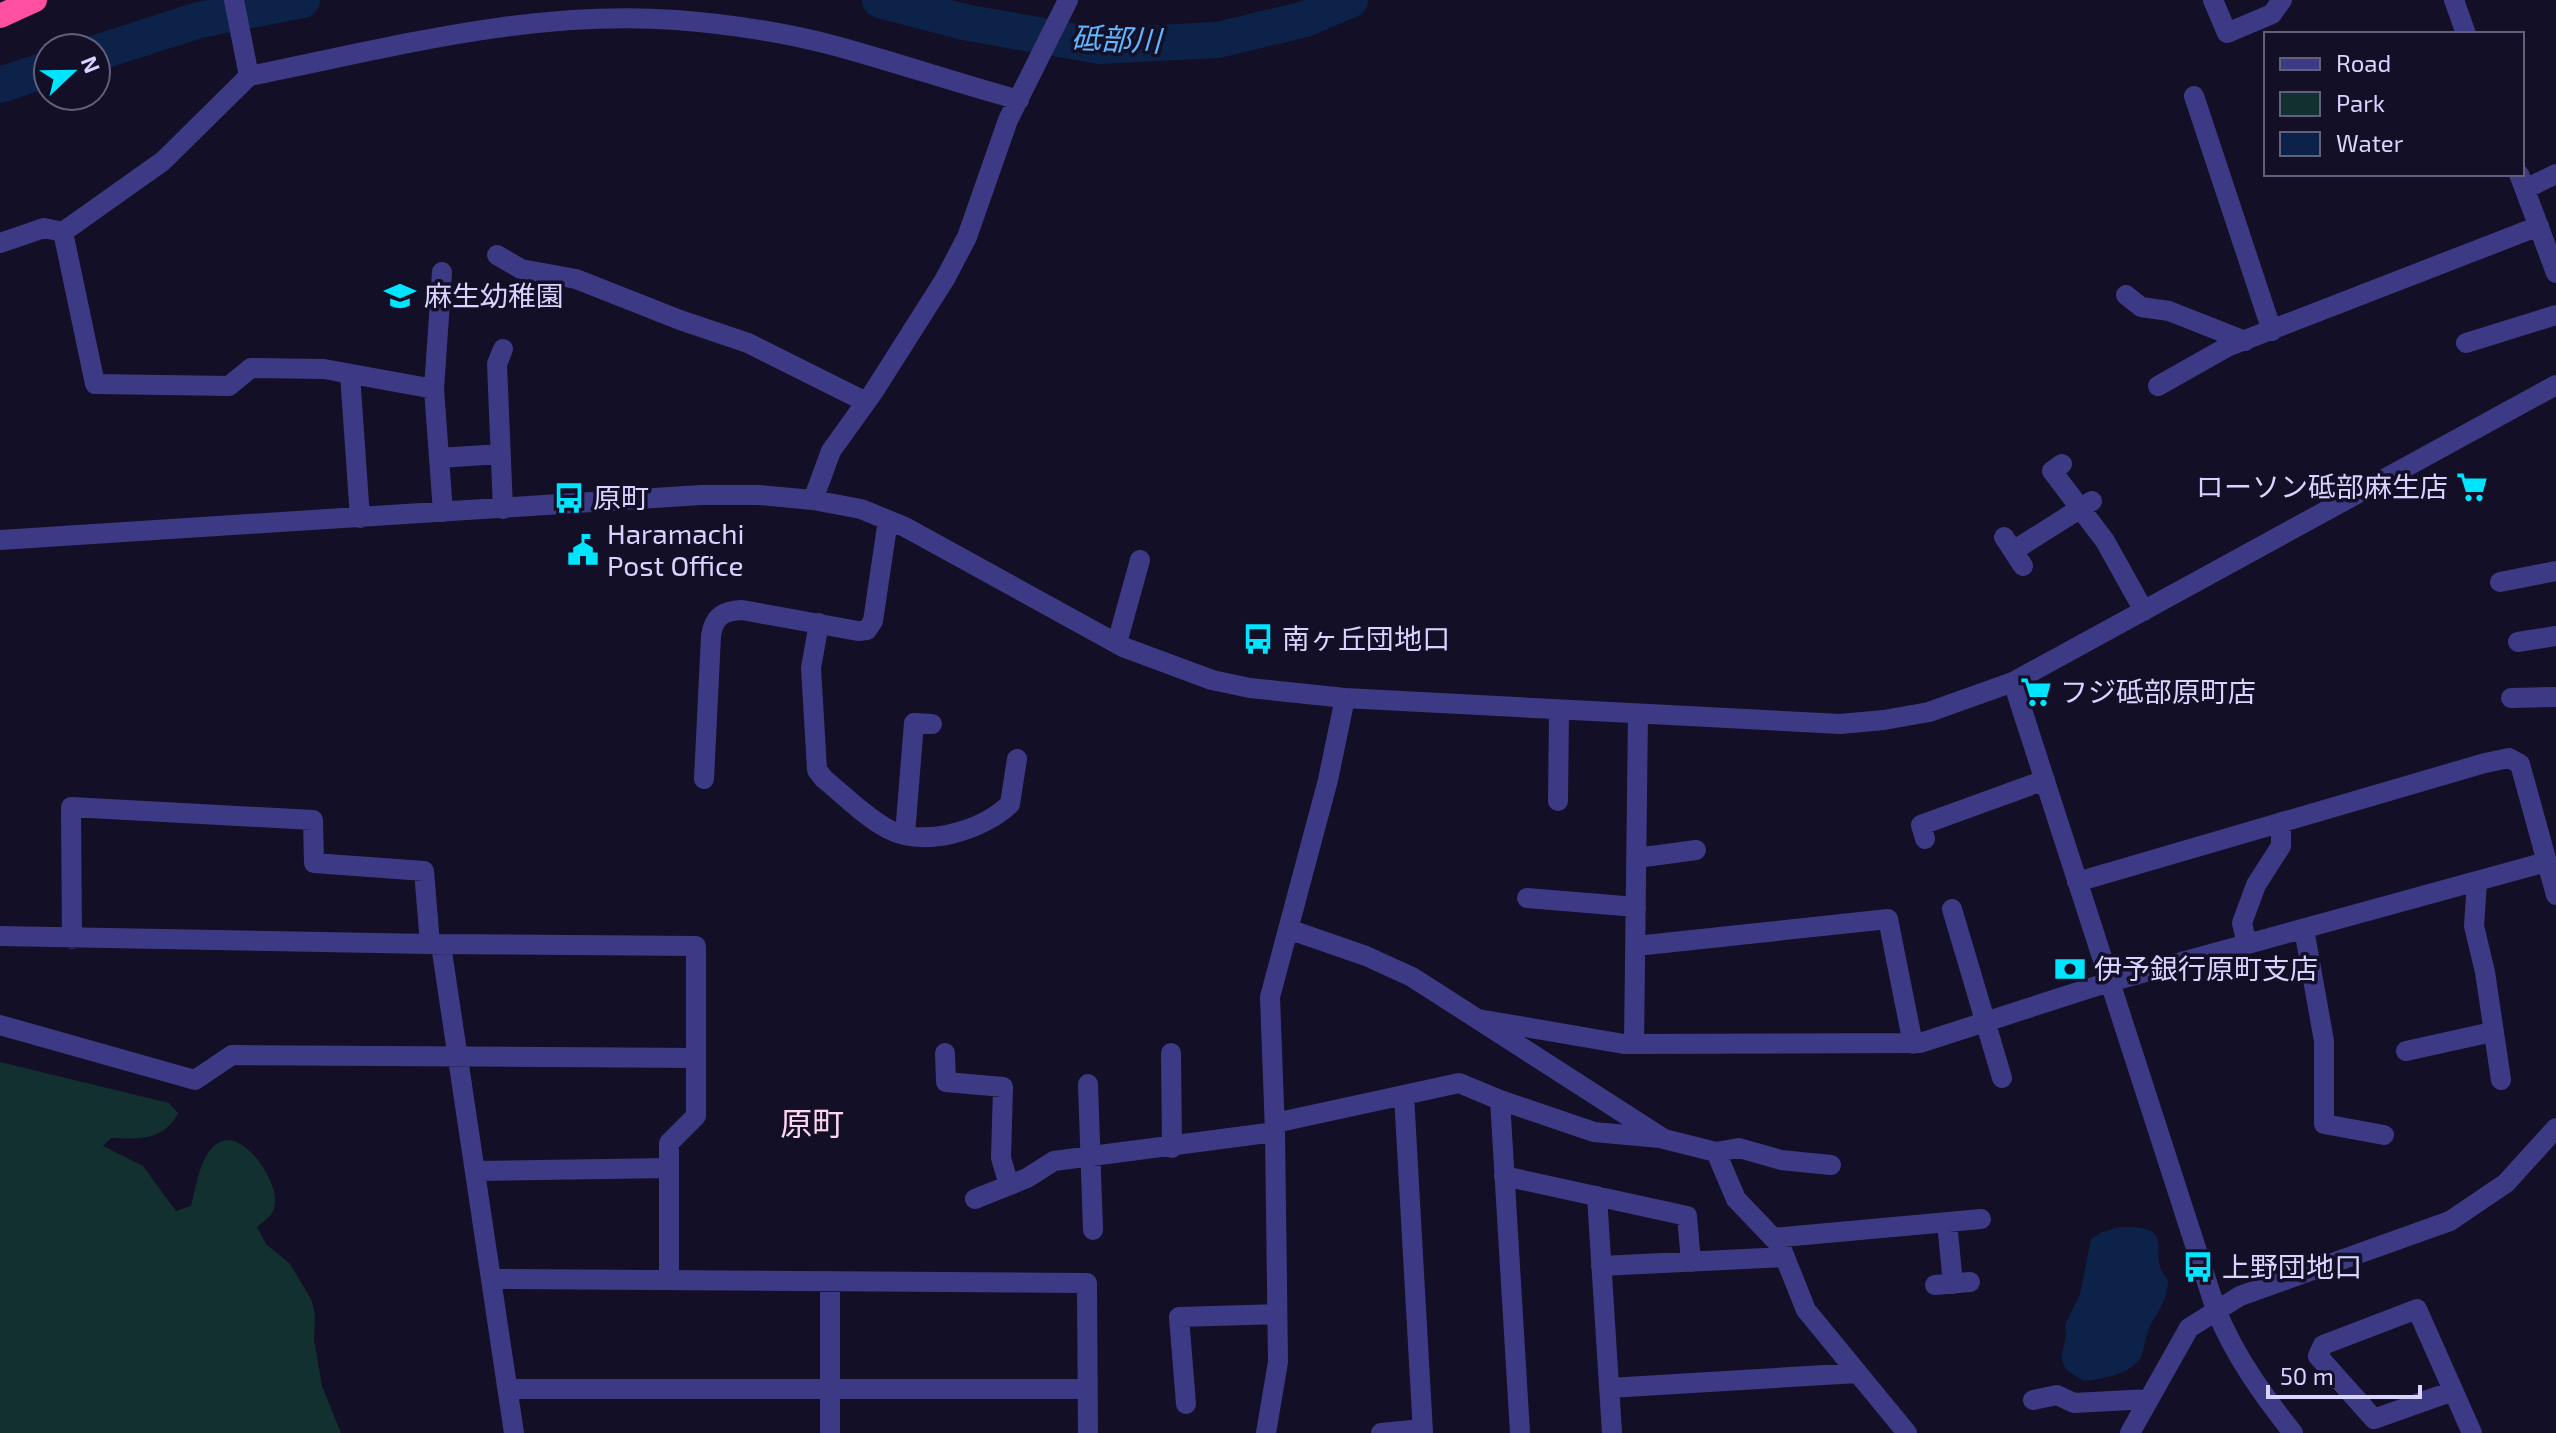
<svg xmlns="http://www.w3.org/2000/svg" width="2556" height="1433" font-family="'Exo 2','Noto Sans JP',sans-serif">
	<style>
		.green { fill: #12302f }
		.water { fill: #0c2248 }
		.lines { fill: none; stroke-linecap: round; stroke-linejoin: round }
		.river { stroke: #0c2248; stroke-width: 36 }
		.minor { stroke: #3d3a85; stroke-width: 20 }
		.highway { stroke: #ff4fa3; stroke-width: 24 }
		.labels { text-anchor: middle; stroke-width: 7; stroke-linejoin: round; paint-order: stroke }
		.poi-label { font-size: 28px; fill: #d9d4ff; stroke: #130f26; text-anchor: start }
		.water-label { font-size: 30px; font-style: italic; fill: #62b6ff; stroke: #130f26 }
		.quarter-label { font-size: 32px; fill: #ffd6f0; stroke: #130f26 }
	</style>
	<rect width="100%" height="100%" fill="#130f26"/>
	<path class="green" d="M0,1062L169,1103L178,1113C164,1141 138,1139 111,1138L103,1146L143,1166L176,1211L191,1206C196,1188 199,1161 213,1147C239,1120 278,1180 275,1203C274,1216 266,1219 257,1227L266,1244L290,1264L311,1299L315,1313L314,1340L322,1386L341,1433H0Z"/>
	<path class="water" d="M2120,1227C2182,1225 2144,1254 2168,1280C2168,1299 2158,1311 2150,1326C2145,1336 2145,1347 2141,1357C2132,1374 2101,1379 2084,1381L2066,1370L2061,1357L2066,1336L2065,1325L2080,1294L2091,1239L2102,1232Z"/>
	<g class="lines">
		<path class="river" d="M880,0L964,22L1099,46L1218,40L1305,19L1350,0
			M96,53L199,20L302,0
			M0,85L48,69"/>
		<path class="minor" d="M234,0L249,76C390,48 531,9 676,20C728,24 782,32 832,45C895,62 957,83 1019,100
			M2213,0L2227,33L2272,14L2282,0
			M2454,0L2466,34
			M249,76L163,161L63,232L95,384L229,386L251,368L324,369L434,389L443,512
			M2194,96L2272,331
			M2519,174L2556,273
			M2525,189L2556,174
			M0,243L44,228L63,232
			M497,255L521,269L576,279L680,320L748,343L866,402
			M2126,295L2141,307L2169,311L2245,341
			M2466,343L2556,315
			M503,349L497,364L503,509
			M350,374L360,518
			M2158,386L2227,347L2539,226
			M434,389L442,272
			M439,458L500,454
			M2062,464L2052,471L2105,541L2144,611
			M813,500L831,451L874,391L945,279L967,237L1008,120L1068,0
			M2004,537L2023,566
			M0,540L701,495H759L813,500L861,509L905,527L1123,647L1212,680L1250,688L1345,698L1840,724L1884,720L1929,712L2013,682L2556,385
			M2013,551L2092,501
			M2500,582L2556,571
			M819,623L811,668L817,770L824,779C844,795 865,817 888,829C924,848 982,831 1010,804L1017,759
			M2518,642L2556,636
			M1117,643L1140,560
			M2013,682L2216,1310C2235,1356 2262,1394 2293,1433
			M2511,698L2556,697
			M704,779L711,636C714,616 723,611 742,610L858,631L867,630L873,621L888,520
			M1558,801L1559,710
			M905,834L914,723L932,724
			M1925,839L1921,825L2045,780
			M1637,858L1696,850
			M2477,881L2474,926L2485,972L2501,1080
			M2077,882L2485,763L2509,758L2520,764L2556,895
			M1527,898L1636,907
			M1952,909L2002,1078
			M1288,929L1366,956L1412,977L1664,1139L1716,1152L1736,1199L1780,1245L1806,1310L1907,1433
			M2304,929L2324,1041V1124L2384,1135
			M0,936L430,944L696,946V1116L669,1143V1280
			M72,939L71,807L313,820L314,863L424,871L430,944
			M2247,944L2242,923L2256,885L2281,846V822
			M441,945L514,1433
			M1636,946L1888,919L1913,1044
			M1478,1019L1624,1044L1920,1043L2109,982L2546,862
			M0,1025L195,1080L232,1055L696,1058
			M1634,1044L1638,714
			M2406,1051L2492,1032
			M945,1053L946,1082L1003,1087L1001,1158L1009,1185
			M1171,1053L1172,1148
			M1088,1084L1093,1230
			M1404,1095L1423,1433
			M1500,1100L1520,1433
			M1275,1123L1459,1083L1500,1100L1594,1132L1660,1138
			M1716,1152L1739,1148L1781,1160L1831,1165
			M475,1171L669,1168
			M1504,1176L1687,1216L1691,1262
			M1597,1196L1612,1433
			M975,1199L1027,1178L1054,1161L1275,1132
			M1947,1222L1953,1284
			M1773,1238L1981,1219
			M1601,1266L1785,1257
			M492,1279L1087,1283L1088,1433
			M830,1281V1433
			M1935,1285L1970,1282
			M1609,1388L1857,1373
			M508,1389H1087
			M2453,1391L2374,1419L2318,1356L2323,1345L2417,1309L2472,1433
			M2033,1400L2057,1395L2074,1403L2149,1399
			M1186,1404L1179,1317L1277,1314
			M1266,1433L1278,1362L1275,1132L1270,997L1328,780L1345,698
			M1381,1433L1423,1429
			M2130,1433L2189,1328L2240,1296L2450,1221L2506,1183L2556,1128"/>
		<path class="highway" d="M0,16L35,0"/>
	</g>
	<defs>
		<symbol id="school-bare" viewBox="-9 -9 18 18"><path d="M0-5L7-2L0 1L-7-2ZM-4 1L0 2.5L4 1V4Q0 6-4 4Z" fill="#00e5ff" stroke="#130f26" stroke-width="2.5" paint-order="stroke"/></symbol>
		<symbol id="supermarket-bare" viewBox="-9 -9 18 18"><path d="M-6-5.5h2.5l.6 2H6L4.5 2H-2.5L-4.4-4H-6ZM-1.5 3.2a1.3 1.3 0 1 0 .1 0ZM3 3.2a1.3 1.3 0 1 0 .1 0Z" fill="#00e5ff" stroke="#130f26" stroke-width="2.5" paint-order="stroke"/></symbol>
		<symbol id="bus-bare" viewBox="-9 -9 18 18"><path d="M-5-6H5V4H4V6H2V4H-2V6H-4V4H-5ZM-3.5-4V0h7V-4ZM-3.5 1.2v1.5H-2V1.2ZM2 1.2v1.5H3.5V1.2Z" fill="#00e5ff" stroke="#130f26" stroke-width="2.5" paint-order="stroke"/></symbol>
		<symbol id="civic-bare" viewBox="-9 -9 18 18"><path d="M-.6-6.5H3V-4.5H.6V-3L4-1V1h2V6H-6V1h2V-1L-.6-3ZM-1.2 2.5V6h2.4V2.5Z" fill="#00e5ff" stroke="#130f26" stroke-width="2.5" paint-order="stroke"/></symbol>
		<symbol id="bank-bare" viewBox="-9 -9 18 18"><path d="M-6-4H6V4H-6ZM0-2.3a2.3 2.3 0 1 0 0 4.6a2.3 2.3 0 1 0 0-4.6Z" fill="#00e5ff" stroke="#130f26" stroke-width="2.5" paint-order="stroke"/></symbol>
	</defs>
	<g fill-rule="evenodd">
		<use href="#school-bare" x="378" y="274" width="44" height="44"/>
		<use href="#supermarket-bare" x="2450" y="465" width="44" height="44"/>
		<use href="#bus-bare" x="547" y="476" width="44" height="44"/>
		<use href="#civic-bare" x="561" y="528" width="44" height="44"/>
		<use href="#bus-bare" x="1236" y="617" width="44" height="44"/>
		<use href="#supermarket-bare" x="2014" y="670" width="44" height="44"/>
		<use href="#bank-bare" x="2048" y="947" width="44" height="44"/>
		<use href="#bus-bare" x="2176" y="1245" width="44" height="44"/>
	</g>
	<g class="labels">
		<g class="poi-label">
			<text x="424" y="306">麻生幼稚園</text>
			<text x="2448" y="497" text-anchor="end">ローソン砥部麻生店</text>
			<text x="593" y="508">原町</text>
			<text x="607" y="544">Haramachi<tspan x="607" dy="32">Post Office</tspan></text>
			<text x="1282" y="649">南ヶ丘団地口</text>
			<text x="2060" y="702">フジ砥部原町店</text>
			<text x="2094" y="979">伊予銀行原町支店</text>
			<text x="2222" y="1277">上野団地口</text>
		</g>
		<g class="water-label">
			<text transform="translate(1116 40) rotate(2)" y="10">砥部川</text>
		</g>
		<g class="quarter-label">
			<text x="812" y="1135">原町</text>
		</g>
	</g>
	<rect x="2264" y="32" width="260" height="144" fill="#130f26" stroke="#625e7d" stroke-width="2"/>
	<rect x="2280" y="58" width="40" height="12" fill="#3d3a85" stroke="#625e7d" stroke-width="2"/>
	<text x="2336" y="72" font-size="24" fill="#d9d4ff">Road</text>
	<rect x="2280" y="92" width="40" height="24" fill="#12302f" stroke="#625e7d" stroke-width="2"/>
	<text x="2336" y="112" font-size="24" fill="#d9d4ff">Park</text>
	<rect x="2280" y="132" width="40" height="24" fill="#0c2248" stroke="#625e7d" stroke-width="2"/>
	<text x="2336" y="152" font-size="24" fill="#d9d4ff">Water</text>
	<g transform="translate(72 72) rotate(68)"><circle r="38" fill="#130f26" stroke="#625e7d" stroke-width="2"/>
	<path d="M0-6L14 30L0 20L-14 30Z" fill="#00e5ff"/>
	<text y="-12" font-size="22" font-weight="bold" text-anchor="middle" fill="#d9d4ff">N</text>
	</g>
	<path d="M2268 1385v12h152v-12" fill="none" stroke="#d9d4ff" stroke-width="4"/>
	<text x="2280" y="1385" font-size="24" fill="#d9d4ff" stroke="#130f26" stroke-width="6" paint-order="stroke">50 m</text>
</svg>
